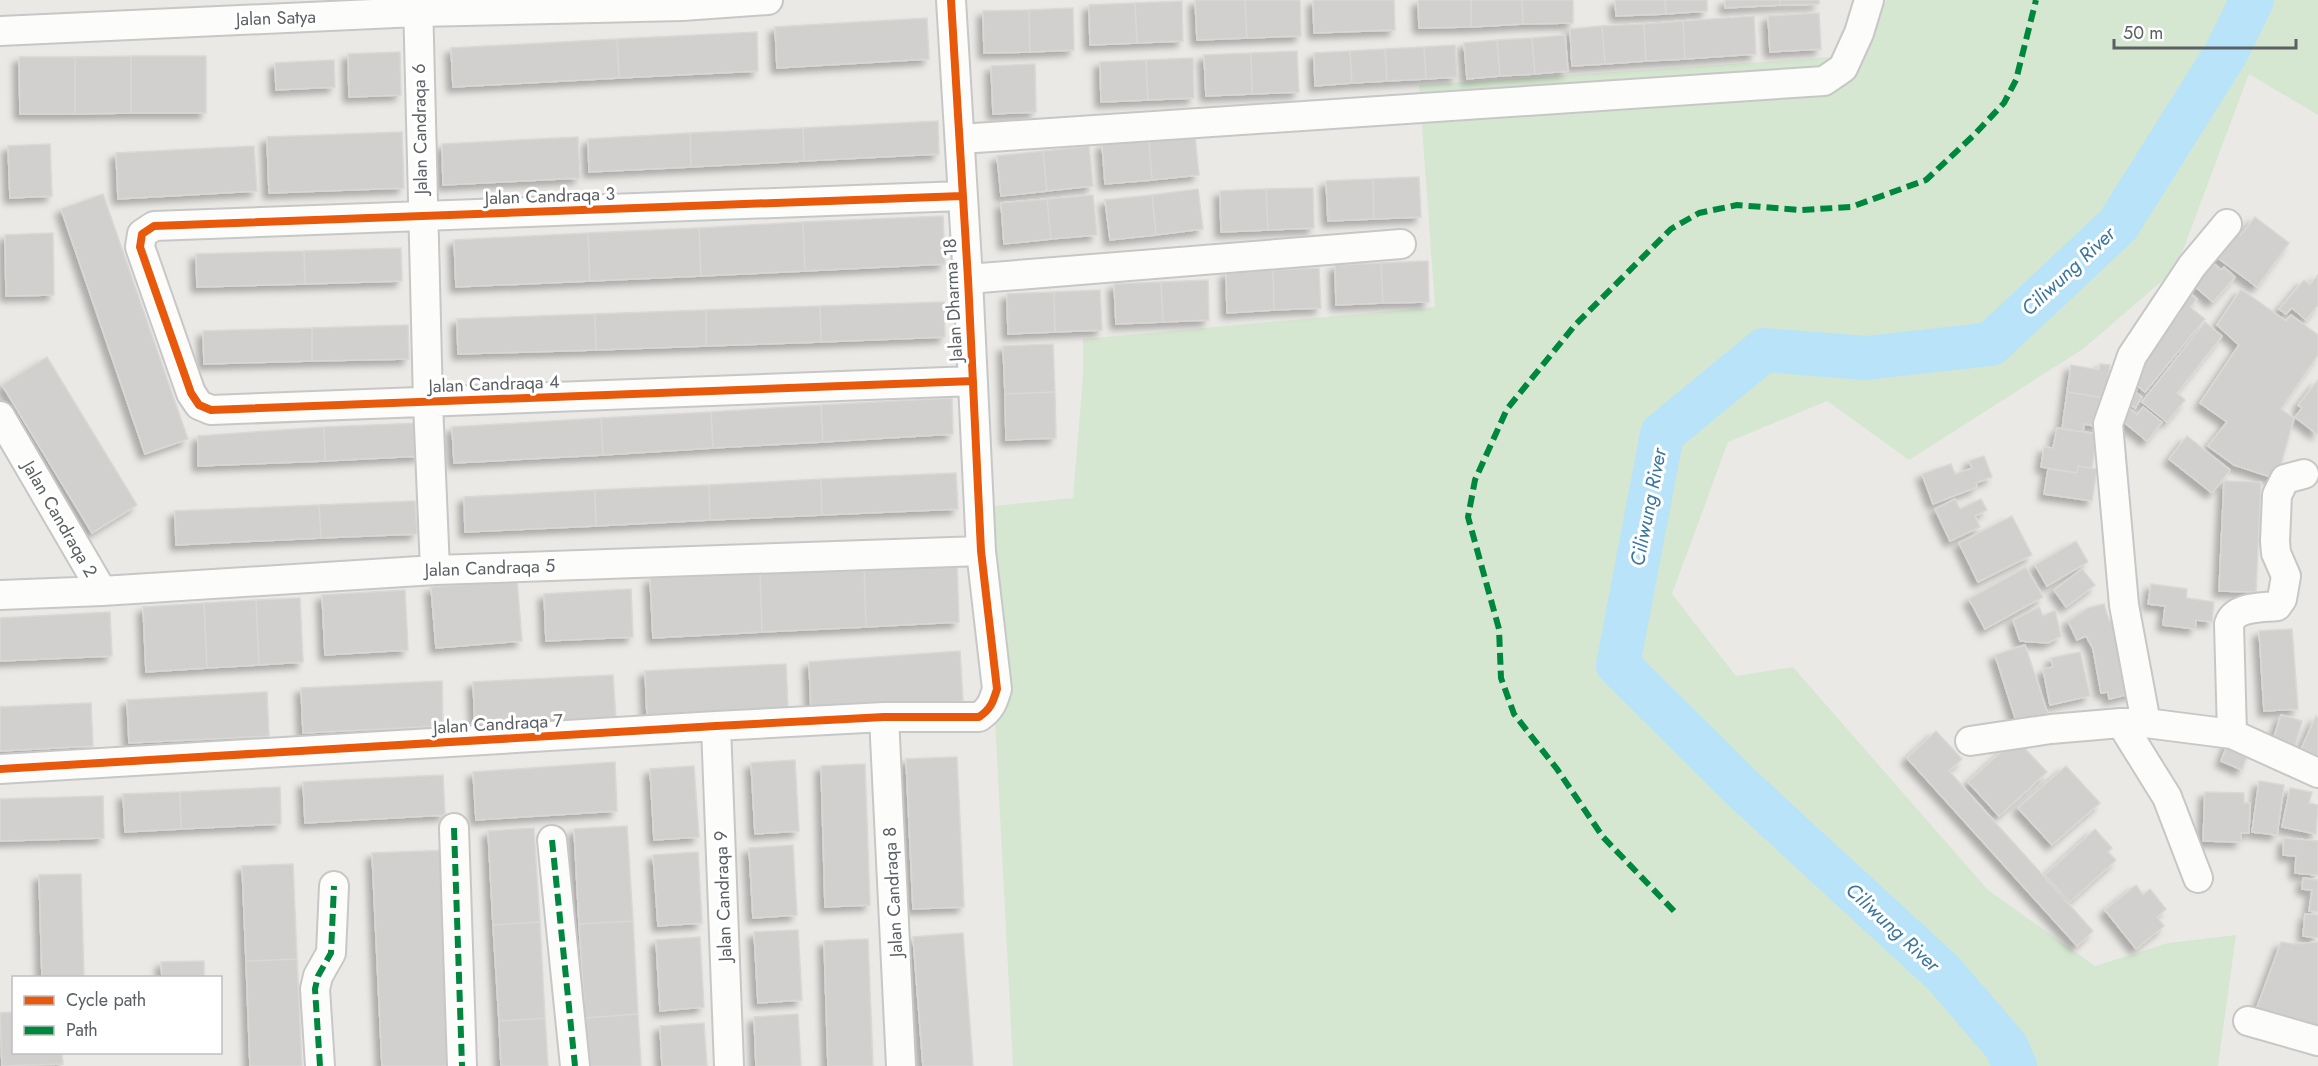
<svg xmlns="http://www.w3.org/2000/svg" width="2318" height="1066" font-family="Jost,sans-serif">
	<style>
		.green { fill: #d6e7d1 }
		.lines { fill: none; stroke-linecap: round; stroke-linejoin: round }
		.river { stroke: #b8e3f8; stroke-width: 44 }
		.building { fill: #d2d0cf; stroke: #dad8d5; stroke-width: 1.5; filter: url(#shadow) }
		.street-casing { stroke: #c7c7c7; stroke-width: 32 }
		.street { stroke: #fcfcfb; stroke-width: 28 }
		.quiet { stroke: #00873e; stroke-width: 6; stroke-dasharray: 12 6; stroke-linecap: butt }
		.cycleway-casing { stroke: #fff; stroke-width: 11 }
		.cycleway { stroke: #e8590c; stroke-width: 8 }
		.labels { text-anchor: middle; stroke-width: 6; stroke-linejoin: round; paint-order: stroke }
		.street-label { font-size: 18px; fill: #5b6064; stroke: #fff }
		.water-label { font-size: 20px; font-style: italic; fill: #3a779f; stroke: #fff }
	</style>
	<defs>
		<filter id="shadow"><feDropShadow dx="-5.5" dy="5.5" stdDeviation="3" flood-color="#0004"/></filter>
	</defs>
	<rect width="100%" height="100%" fill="#ebe9e6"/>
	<path class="green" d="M1886,0H2318V115L2249,74L2176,269L2083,349L1909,460L1827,401L1728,442L1672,594L1736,676L1793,667L1988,890L2095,966L2168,943L2236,935L2218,1066H1013L984,507L1073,498L1083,376V339L1435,307L1419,85L1864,55Z"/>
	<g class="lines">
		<path class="river" d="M2015,1066L2006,1046L1943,973L1741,787L1618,665L1662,434L1764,350L1866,358L1991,344L2118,225L2226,53L2252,0"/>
	</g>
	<path class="building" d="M1195,0H1245L1247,38L1197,40Z
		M1245,0H1300L1301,36L1247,38Z
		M1313,0H1394L1395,30L1314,33Z
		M1418,0H1471V27L1419,28Z
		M1471,0H1522L1523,24L1471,27Z
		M1522,0H1573V23L1523,24Z
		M1615,0H1665L1666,14L1616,16Z
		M1665,0H1707V11L1666,14Z
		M1725,0H1780V5L1725,8Z
		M1780,0H1819V4L1780,5Z
		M1182,1L1183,41L1137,43L1135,3Z
		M1135,3L1137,43L1090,45L1089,5Z
		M1073,8L1074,50L1030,52L1029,10Z
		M1029,10L1030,52L984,53L983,11Z
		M1819,13L1821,49L1770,52L1768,16Z
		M1754,16L1756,54L1685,59L1683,21Z
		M927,18L929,59L777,68L775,27Z
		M1683,21L1685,59L1646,61L1644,24Z
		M1644,24L1646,61L1605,64L1602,26Z
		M1602,26L1605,64L1572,66L1570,29Z
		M757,32L758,71L619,78L617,39Z
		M1565,35L1568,71L1535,74L1532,38Z
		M1532,38L1535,74L1500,76L1497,40Z
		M617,39L619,78L453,87L451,48Z
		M1497,40L1500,76L1467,79L1464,43Z
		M1455,45L1457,77L1426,79L1424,47Z
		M1424,47L1426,79L1387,81L1385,49Z
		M1385,49L1387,81L1352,83L1350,51Z
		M1297,51L1299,92L1252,94L1251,53Z
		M1350,51L1352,83L1315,86L1314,53Z
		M400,52L401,95L349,97L348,54Z
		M1251,53L1252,94L1206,96L1204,55Z
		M131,56H206V113H131Z
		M131,56V113L75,114V57Z
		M19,57H75V114H20Z
		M1193,58L1194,98L1148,100L1146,60Z
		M334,60L335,87L276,90L275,63Z
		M1146,60L1148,100L1101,102L1100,62Z
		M1035,64L1036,112L993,114L991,66Z
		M938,121L939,154L804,161L803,128Z
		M803,128L804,161L691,167L690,133Z
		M402,132L404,188L269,193L267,137Z
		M690,133L691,167L589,172L588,139Z
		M1195,135L1199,175L1152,180L1149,139Z
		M578,137L580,178L443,185L442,144Z
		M1149,139L1152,180L1105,184L1102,144Z
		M50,144L52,196L10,198L8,146Z
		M254,146L257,191L118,199L116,153Z
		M1089,146L1093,186L1047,191L1043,151Z
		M1043,151L1047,191L1001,196L997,156Z
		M1419,177L1421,217L1374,219L1373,179Z
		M1373,179L1374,219L1328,221L1326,181Z
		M1313,188L1314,228L1268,230L1266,189Z
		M1198,189L1203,229L1156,235L1152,195Z
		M1266,189L1268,230L1221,232L1220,191Z
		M103,194L188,439L145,454L61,209Z
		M1093,195L1097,235L1051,239L1047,199Z
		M1152,195L1156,235L1110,240L1105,200Z
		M1047,199L1051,239L1004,244L1001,203Z
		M943,216L945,264L805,271L803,222Z
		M2255,217L2289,243L2257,287L2214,255L2233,229L2241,235Z
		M803,222L805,271L701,276L699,228Z
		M699,228L701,276L590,281L588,233Z
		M53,233L54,295L6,296L5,235Z
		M588,233L590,281L456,287L454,240Z
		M401,248L402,281L305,284L304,251Z
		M304,251L305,284L197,287L196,254Z
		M1428,261L1429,302L1383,303L1381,263Z
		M1381,263L1383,303L1336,305L1335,265Z
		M2213,263L2221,270L2224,267L2235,277L2213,302L2193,285Z
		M1319,268L1321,308L1274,310L1273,270Z
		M1273,270L1274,310L1227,313L1226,272Z
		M2318,275V305L2306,320L2292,308L2286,314L2279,309L2304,280L2310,285Z
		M1208,280L1209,320L1163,322L1161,282Z
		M1161,282L1163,322L1116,324L1114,284Z
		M2241,289L2286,321L2291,315L2318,335V355L2281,409L2294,418L2277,479L2234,465L2208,446L2227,422L2200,403L2239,345L2217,325Z
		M1100,290L1102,330L1055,332L1054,292Z
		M2187,291L2197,299L2190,307L2205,319L2145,392L2127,378L2180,313L2174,308Z
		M1054,292L1055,332L1008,334L1007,294Z
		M944,302L945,337L821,342L820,306Z
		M820,306L821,342L706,346V310Z
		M706,310V346L596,350L595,314Z
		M595,314L596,350L458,354L457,319Z
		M2205,322L2222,336L2177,393L2185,400L2167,422L2142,402Z
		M408,325L409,359L312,361V328Z
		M312,328V361L204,364L203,331Z
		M1053,344L1055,392L1005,394L1003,346Z
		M47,357L137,505L92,533L2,385Z
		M2100,364L2110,365L2105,398L2067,392L2071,365L2099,370Z
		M2318,380V433L2317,434L2295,417L2302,408L2298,405Z
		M2132,387L2137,390L2135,392L2142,397L2135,408L2123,399Z
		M1055,392L1056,438L1006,440L1005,394Z
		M2067,392L2105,398L2100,427L2084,424L2083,432L2062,429Z
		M952,398L953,434L823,442L821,405Z
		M2124,404L2137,415L2143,407L2162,422L2147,441L2115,415Z
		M821,405L823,442L713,448L711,412Z
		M711,412L713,448L603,455L601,418Z
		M601,418L603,455L454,463L452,427Z
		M420,423L421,456L325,461L324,427Z
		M324,427L325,461L198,466V436Z
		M2057,428L2097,434L2092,468L2078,466L2077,473L2041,467L2044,447L2053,448Z
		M2187,436L2230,470L2212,493L2169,459Z
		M1984,456L1992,477L1976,483L1977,487L1933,504L1922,474L1951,464L1955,474L1972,468L1969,461Z
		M2078,466L2097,469L2092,501L2044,494L2048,469L2077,473Z
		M956,473L958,509L822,515L821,479Z
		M821,479L822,515L710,520L709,485Z
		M2224,481L2261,482L2256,592L2219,591Z
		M709,485L710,520L596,526L595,490Z
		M595,490L596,526L465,532L464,497Z
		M1955,499L1960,509L1981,499L1987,510L1975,516L1980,527L1950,541L1935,509Z
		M415,501L417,534L321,538L319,505Z
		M319,505L321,538L176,545L175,511Z
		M2012,516L2032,555L1978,582L1959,543Z
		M2076,541L2088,562L2047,586L2035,565Z
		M957,562L959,622L866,627L864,567Z
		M864,567L866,627L762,632L760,572Z
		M2026,567L2043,597L1985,629L1969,599Z
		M2082,569L2095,585L2066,607L2054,590Z
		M760,572L762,632L653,638L650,578Z
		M517,580L522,641L436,648L431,587Z
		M2151,584L2187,589L2186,598L2214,602L2212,622L2196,620L2195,629L2163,625L2165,606L2148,604Z
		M631,589L633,637L546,641L544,594Z
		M405,590L408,650L325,655L322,595Z
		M300,598L303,662L259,665L256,600Z
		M256,600L259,665L207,668L204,603Z
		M204,603L207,668L146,672L143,607Z
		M2104,604L2109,620L2120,617L2138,692L2109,699L2108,692L2101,693L2093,649L2086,636L2077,640L2068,621L2088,608Z
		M2039,607L2043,616L2055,610L2061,636L2048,643L2020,641L2013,620Z
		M110,612L112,656L0,661V618Z
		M2292,629L2298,709L2264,711L2259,631Z
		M2025,645L2048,714L2017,724L1995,655Z
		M960,651L963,701L811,712L809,662Z
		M2080,652L2090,696L2050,705L2043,669L2053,667L2051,658Z
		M786,664L788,708L647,716L645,671Z
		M613,675L616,720L475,727L473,682Z
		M442,681L443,726L303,733L301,688Z
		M267,692L269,736L129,743L127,700Z
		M91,703L93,746L0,751V707Z
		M2281,715L2302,721L2293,753L2271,746Z
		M2316,716L2318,719V756L2301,749Z
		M1936,731L1962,759L1949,771L2093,931L2077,946L1907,758Z
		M2016,739L2047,772L1999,816L1968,782Z
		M2229,740L2250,748L2242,770L2221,761Z
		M957,757L964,907L913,909L906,759Z
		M795,760L799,831L755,834L751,763Z
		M615,762L617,811L476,820L473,772Z
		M865,764L870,905L825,907L821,766Z
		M694,766L699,837L654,840L650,769Z
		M2066,766L2100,803L2052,845L2018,808Z
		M443,775L445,815L305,823L303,782Z
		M2259,781L2284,785L2277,835L2252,832Z
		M280,787L281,824L181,829L180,792Z
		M2290,788L2312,792L2309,803L2318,805L2316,834L2282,827Z
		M180,792L181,829L125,832L123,794Z
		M2205,792L2244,793V803H2250L2249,833H2241V842L2203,841Z
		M103,796L104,838L0,841V799Z
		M627,826L633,921L579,924L574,829Z
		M534,828L540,922L493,925L488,831Z
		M2095,829L2112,848L2108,852L2116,860L2070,902L2045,875Z
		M2284,838L2318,841V875L2295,873L2296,856L2283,855Z
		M793,845L797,915L753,918L749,848Z
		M450,850L456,1066H382L372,853Z
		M698,852L702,923L658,926L653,855Z
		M293,864L297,959L246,961L242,866Z
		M81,874L84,978H42L39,875Z
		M2303,878L2318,880V912L2309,911L2312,890L2302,889Z
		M2136,885L2143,895L2150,889L2166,909L2157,917L2164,926L2136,949L2105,910Z
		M2305,914L2318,915V938L2303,936Z
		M633,921L638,1014L585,1018L579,924Z
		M540,922L545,1018L499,1021L493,925Z
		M798,930L802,1000L758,1003L754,932Z
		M963,933L973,1066H923L913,937Z
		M700,937L704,1007L660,1011L656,940Z
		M868,939L873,1066H828L824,941Z
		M2281,942L2293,944L2318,942V1035L2253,1018Z
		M297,959L302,1066H250L246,961Z
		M204,961V978H162L161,962Z
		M14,1012V1052H62L63,1064L2,1066L0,1013Z
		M638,1014L641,1066H588L585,1018Z
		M798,1014L801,1066H756L754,1017Z
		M545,1018L548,1066H501L499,1021Z
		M704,1023L707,1066H662L660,1026Z"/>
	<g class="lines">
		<defs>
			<path id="street" d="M418,0L428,402L435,570
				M0,31L417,12L682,6L768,0
				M960,139L1824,81L1843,68L1859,33L1869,0
				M962,196L154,226L142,234L140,247L191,393L199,405L211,410L973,381
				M968,279L1401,244
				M0,416L102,591
				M0,595L102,591L435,570L981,551
				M884,717L901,1066
				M2121,723L2167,797L2198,878
				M2146,723L2124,605L2108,424L2132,356L2192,266L2227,224
				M716,726L729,1066
				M2232,734L2229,624C2235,606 2260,608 2277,606L2282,599L2286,576L2276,553L2275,541L2277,495L2285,479L2304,474
				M1970,741L2051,729L2121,723H2146L2232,734L2318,773
				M0,769L716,726L884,717H979C991,709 993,702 997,689L981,551L968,279L951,0
				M454,828L462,1066
				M552,840L575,1066
				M2248,1021L2318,1041
				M320,1066L315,989L318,976L331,953L334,886"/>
		</defs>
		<use href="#street" class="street-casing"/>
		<use href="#street" class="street"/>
		<path class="quiet" d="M454,828L462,1066
			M552,840L575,1066
			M1674,911L1603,837L1557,769L1514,714L1501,678L1499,629L1468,517L1475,480L1507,409L1575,325L1671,229L1699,213L1737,205L1801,210L1851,207L1926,180L1973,136L2004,103L2016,80L2036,0
			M320,1066L315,989L318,976L331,953L334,886"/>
		<defs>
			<path id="cycleway" d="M962,196L154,226L142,234L140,247L191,393L199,405L211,410L973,381
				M0,769L716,726L884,717H979C991,709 993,702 997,689L981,551L968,279L951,0"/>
		</defs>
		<use href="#cycleway" class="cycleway-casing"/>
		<use href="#cycleway" class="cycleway"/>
	</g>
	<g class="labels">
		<g class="street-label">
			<text transform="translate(276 18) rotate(-2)" y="6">Jalan Satya</text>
			<text transform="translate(420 129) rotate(-91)" y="6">Jalan Candraqa 6</text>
			<text transform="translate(550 196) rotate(-2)" y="6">Jalan Candraqa 3</text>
			<text transform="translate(953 300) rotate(-93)" y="6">Jalan Dharma 18</text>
			<text transform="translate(494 384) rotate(-2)" y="6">Jalan Candraqa 4</text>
			<text transform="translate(60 519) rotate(60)" y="6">Jalan Candraqa 2</text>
			<text transform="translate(490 568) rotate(-2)" y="6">Jalan Candraqa 5</text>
			<text transform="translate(498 724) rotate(-3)" y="6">Jalan Candraqa 7</text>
			<text transform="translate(893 892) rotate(-93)" y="6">Jalan Candraqa 8</text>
			<text transform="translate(723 896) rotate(-92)" y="6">Jalan Candraqa 9</text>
		</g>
		<g class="water-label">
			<text transform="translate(2068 271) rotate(-43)" y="7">Ciliwung River</text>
			<text transform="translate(1648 507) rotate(-79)" y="7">Ciliwung River</text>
			<text transform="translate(1893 927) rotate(43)" y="7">Ciliwung River</text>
		</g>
	</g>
	<rect x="12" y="976" width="210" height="78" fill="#ffffff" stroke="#bdbfc1" stroke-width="1.5"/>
	<rect x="24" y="996" width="30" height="9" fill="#e8590c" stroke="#bdbfc1" stroke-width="1.5"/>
	<text x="66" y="1006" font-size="18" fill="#5b6064">Cycle path</text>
	<rect x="24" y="1026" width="30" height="9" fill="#00873e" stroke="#bdbfc1" stroke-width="1.5"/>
	<text x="66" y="1036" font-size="18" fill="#5b6064">Path</text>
	<path d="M2114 39v9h182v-9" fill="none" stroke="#5b6064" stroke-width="3"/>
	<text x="2123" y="39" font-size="18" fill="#5b6064" stroke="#ffffff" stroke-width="4.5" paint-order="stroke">50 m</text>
</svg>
